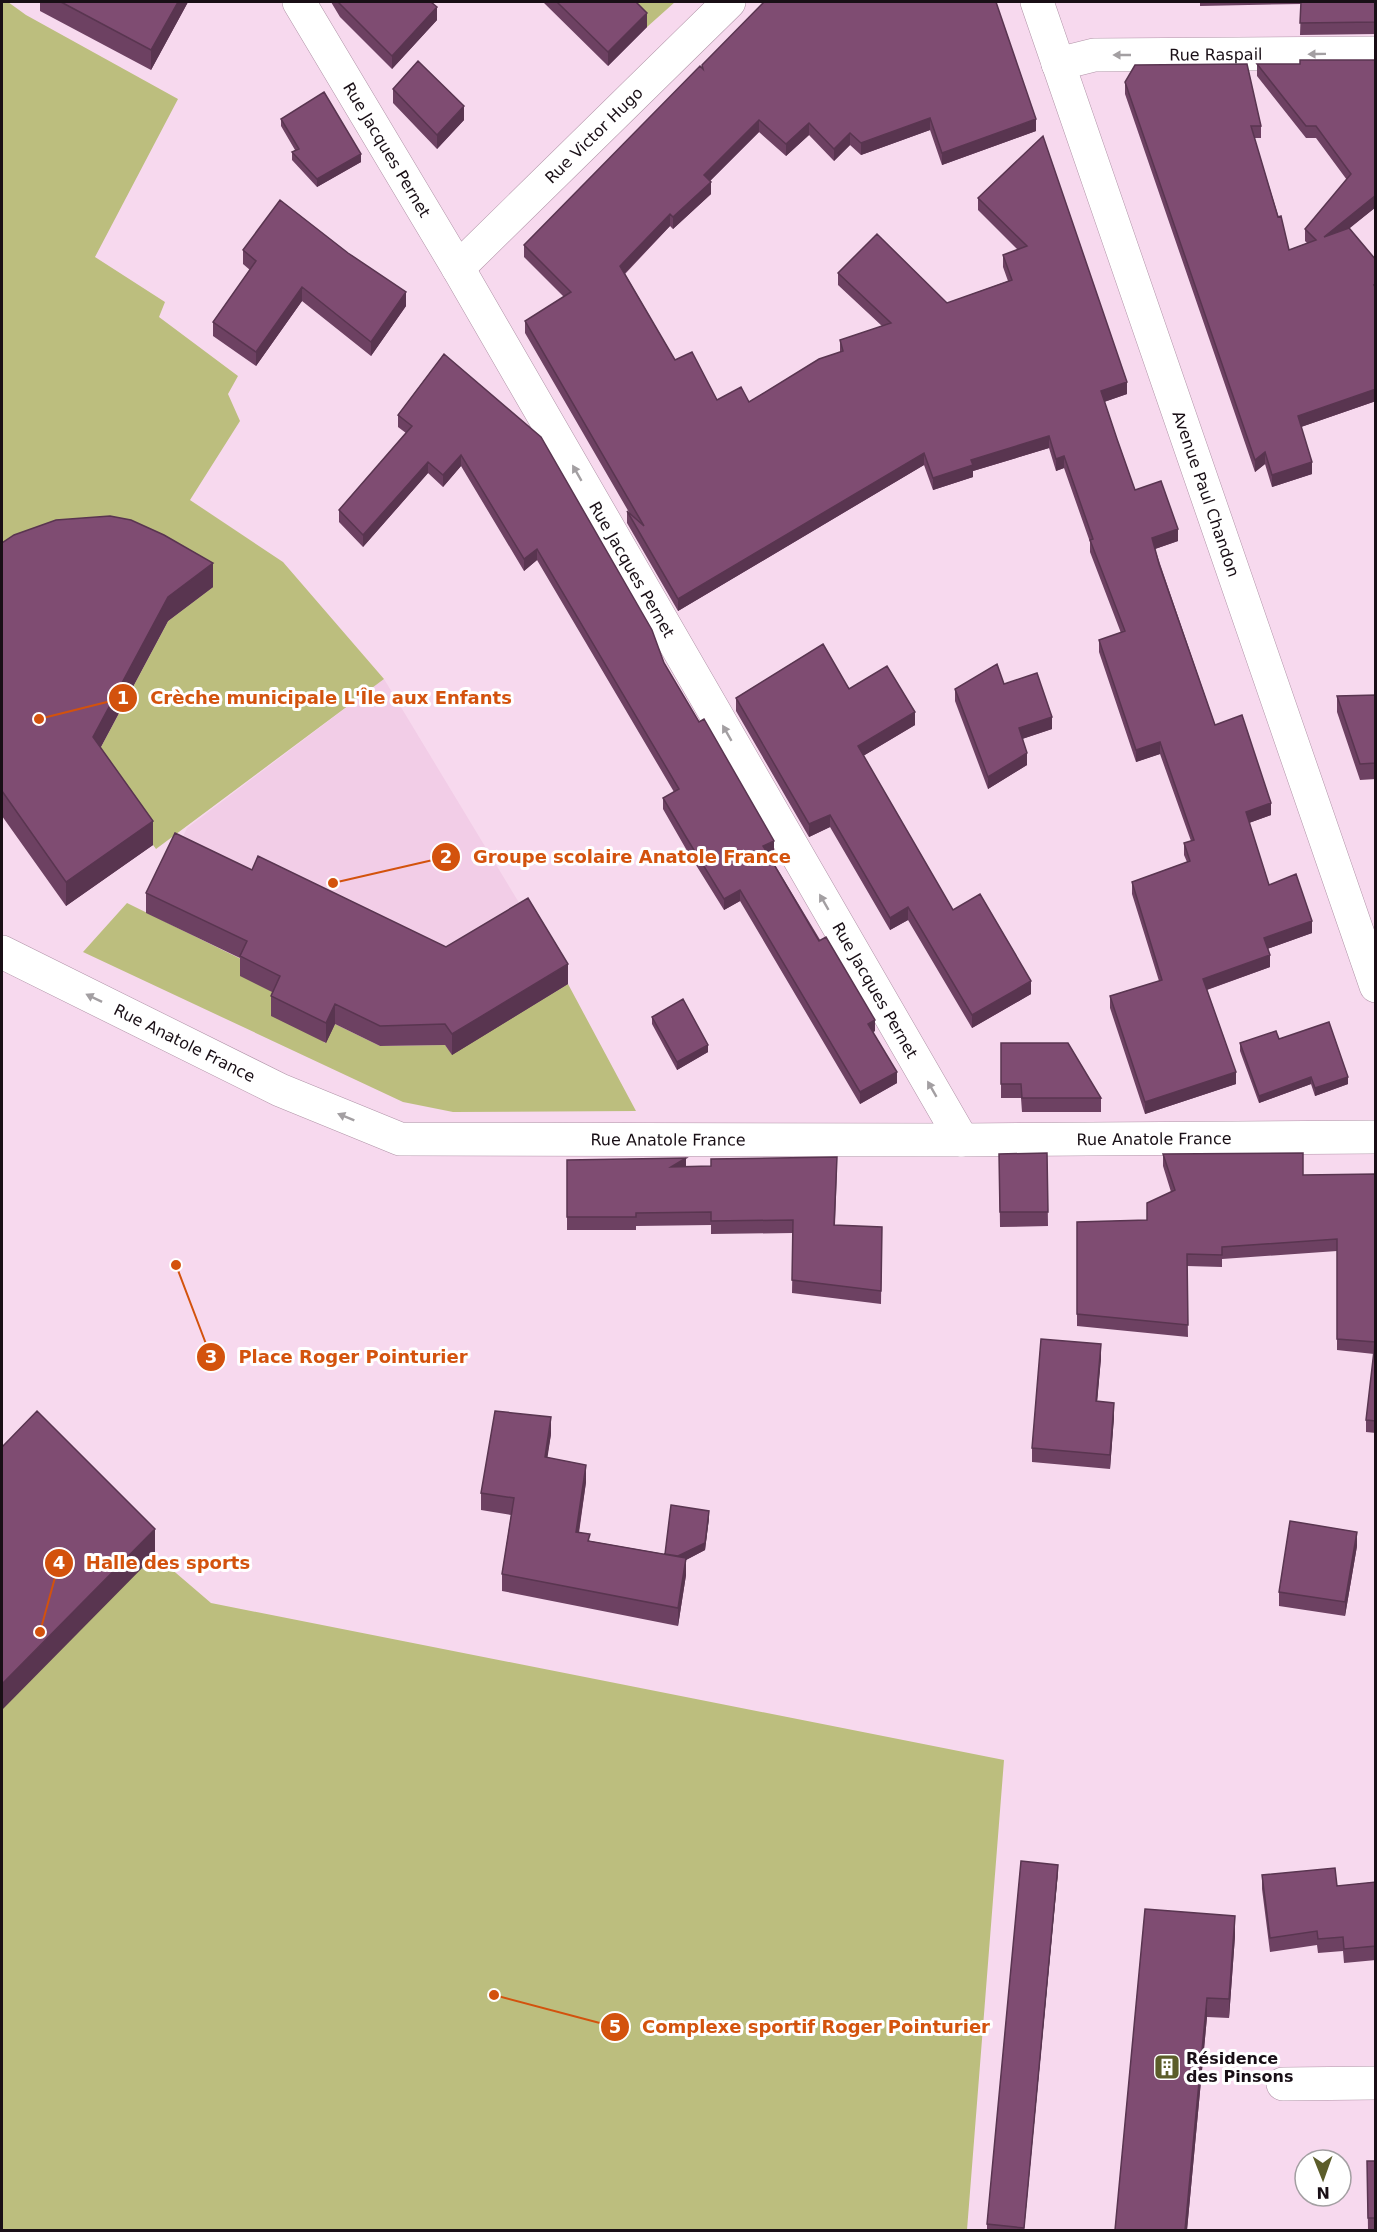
<svg xmlns="http://www.w3.org/2000/svg" width="1377" height="2232" font-family="'DejaVu Sans',sans-serif">
	<style>
		.built { fill: #f2cde7 }
		.green { fill: #bcbe7e }
		.lines { fill: none; stroke-linecap: round; stroke-linejoin: round }
		.minor-casing { stroke: #b093a7; stroke-width: 34 }
		.minor { stroke: #fff; stroke-width: 33 }
		.wall { fill: #6d4162 }
		.shaded-wall { fill: #593550 }
		.building { fill: #7f4c72; stroke: #593550; stroke-width: 1.5 }
		.oneway { fill: #a39fa2 }
		.labels { text-anchor: middle; stroke-width: 6; stroke-linejoin: round; paint-order: stroke }
		.street-label { font-size: 16px; fill: #190f16; stroke: #fff }
		.poi-label { font-size: 16px; font-weight: bold; fill: #190f16; stroke: #fff; text-anchor: start }
		.leader { fill: none; stroke: #d3520d; stroke-width: 2 }
		.callout-dot { fill: #d3520d; stroke: #fff; stroke-width: 2 }
		.mark-label { font-size: 18px; text-anchor: middle; font-weight: bold; fill: #fff }
		.callout-label { font-size: 18px; text-anchor: middle; font-weight: bold; fill: #d3520d; stroke: #fff; stroke-width: 6; stroke-linejoin: round; paint-order: stroke }
	</style>
	<rect width="100%" height="100%" fill="#f7d9ee"/>
	<path class="built" d="M384,679L568,984L452,1055L380,1046L326,1043L271,1016L240,976L175,853L187,828Z"/>
	<path class="green" d="M2,2H8L26,15L178,99L95,257L165,302L159,317L238,376L228,394L240,421L190,500L283,562L384,679L156,849L93,762L168,621L210,589L2,567Z
		M622,2H675L647,27Z
		M127,903L247,962L325,1043L335,1024L380,1046L445,1045L452,1054L568,984L636,1111L453,1112L403,1102L83,952Z
		M2,1473L155,1555L211,1603L1004,1760L967,2230H2Z"/>
	<g class="lines">
		<defs>
			<g id="minor">
				<path id="s1" d="M299,2L458,268L962,1140"/>
				<path id="s2" d="M1037,2L1376,986"/>
				<path id="s3" d="M1058,64L1094,55L1376,53"/>
				<path id="s4" d="M458,268L729,2"/>
				<path id="s5" d="M2,952L280,1090L400,1139L962,1140L1376,1137"/>
				<path d="M1283,2084L1376,2083"/>
			</g>
		</defs>
		<use href="#minor" class="minor-casing"/>
		<use href="#minor" class="minor"/>
	</g>
	<path class="wall" d="M40,2H188L151,70L40,11Z
		M331,2H434L433,3L437,20L392,69L340,17Z
		M543,2H636L647,27L608,66Z
		M1200,2H1376V34L1300,35L1301,4L1200,6Z
		M1376,60V207L1349,228L1376,260V401L1301,427L1312,474L1272,487L1265,464L1255,472L1125,94V82L1261,126V138H1254L1289,250L1307,243L1305,241V229L1347,180L1316,138H1306L1257,76V64H1300Z
		M702,65L1036,131L942,165L930,130L861,155L850,145L834,161L809,135L786,156L759,132L710,181L711,194L673,229L670,226L625,274L675,360L717,400L749,402L840,352V340L882,326L838,285V273L947,303L1008,281L1003,267V255L1018,250L978,210V198L1043,136L1127,394L1104,402L1135,490L1178,541L1155,549L1215,725L1271,815L1249,823L1269,885L1312,933L1267,949L1270,967L1207,990L1236,1084L1145,1114L1110,1008V996L1159,981L1132,894V882L1187,862L1184,855V843L1191,841L1160,754L1136,762L1099,652V640L1121,633L1090,552V542L1064,468L1056,471L1049,448L973,471V477L933,490L924,465L678,611L627,523V511L630,514L525,333V321L564,297L524,257V245L702,68Z
		M393,89L464,120L437,149L393,103Z
		M281,119L361,162L317,187L292,160V152L295,150L281,126Z
		M243,250L406,306L371,356L302,301L256,366L213,336V322L250,270L243,264Z
		M444,354L664,663L774,853L769,855L875,1031L873,1032L897,1083L860,1104L740,901L724,910L686,849L663,809V798L674,792L537,560L524,571L461,466L443,487L428,473L363,547L339,522V510L406,433L398,427V415Z
		M2,543L213,587L168,621L100,748L153,845L66,906L2,816Z
		M1004,684L1052,729L1022,739L1027,765L988,789L955,701V689Z
		M849,689L915,725L863,756L953,910L1031,994L972,1028L908,920L890,930L830,827L809,837L736,711V698Z
		M1376,695V779L1360,780L1337,712V696Z
		M252,870L446,947L568,984L452,1055L445,1045L380,1046L335,1024L326,1043L271,1016V996L272,992L240,976V958L146,913V893Z
		M652,1017L708,1052L677,1070L652,1024Z
		M1001,1043L1101,1098V1112H1022L1021,1098H1001Z
		M1240,1043L1348,1084L1315,1096L1311,1084L1259,1103L1240,1051Z
		M1047,1153L1048,1226L1000,1227L999,1154Z
		M1163,1154L1303,1175L1376,1174V1433L1366,1432V1420L1374,1354L1337,1350V1251L1222,1259V1267L1187,1266L1188,1337L1077,1326V1222L1147,1220L1171,1192L1163,1166Z
		M567,1160L686,1167L837,1170L835,1225L882,1227L881,1304L792,1293L793,1233L711,1234V1225L636,1226V1230H567Z
		M1101,1358L1097,1401L1114,1417L1110,1469L1032,1462V1448Z
		M551,1434L547,1457L586,1482L579,1533L590,1541L665,1554L709,1518L705,1550L686,1560V1575L678,1626L502,1591V1574L511,1515L481,1510V1493Z
		M1357,1546L1345,1616L1279,1606V1592Z
		M1058,1872L1024,2230H987V2224Z
		M1262,1875L1337,1886L1376,1882V1960L1344,1963L1343,1951L1318,1953L1317,1945L1270,1952L1262,1889Z
		M1235,1916V1936L1229,2018L1207,2017L1187,2230H1115Z
		M1367,2161H1376V2230H1368Z"/>
	<path class="shaded-wall" d="M178,2H188L151,70V50Z
		M437,7V20L392,69V56Z
		M647,13V27L608,66V52Z
		M464,106V120L437,149V135Z
		M930,118V130L861,155V143Z
		M1036,119V131L942,165V153Z
		M759,120V132L704,187V175Z
		M809,123V135L786,156V144Z
		M850,133V145L834,161V149Z
		M361,154V162L317,187V179Z
		M711,182V194L673,229V217Z
		M1376,195V207L1324,249V237Z
		M670,214V226L620,278V266Z
		M302,287V301L256,366V352Z
		M406,292V306L371,356V342Z
		M1127,382V394L1101,403V391Z
		M1376,389V401L1298,428V416Z
		M1049,436V448L973,471V477L933,490V478L971,460Z
		M1265,452V464L1255,472V460Z
		M924,453V465L678,611V599Z
		M461,455V466L443,487V475Z
		M1064,456V468L1056,471V459Z
		M428,462V473L363,547V535Z
		M1312,462V474L1272,487V475Z
		M1178,529V541L1152,550V538Z
		M537,549V560L524,571V559Z
		M213,563V587L168,621L93,762V737L168,597Z
		M915,712V725L858,759V746Z
		M1052,717V729L1019,740V728Z
		M1160,742V754L1136,762V750Z
		M1027,753V765L988,789V777Z
		M1271,803V815L1246,824V812Z
		M830,815V827L809,837V824Z
		M153,821V845L66,906V882Z
		M774,841V853L763,858V846Z
		M740,890V901L724,910V899Z
		M908,907V920L890,930V918Z
		M1312,921V933L1264,950V938Z
		M1270,955V967L1203,991V979Z
		M568,964V984L452,1055V1034Z
		M1031,981V994L972,1028V1015Z
		M335,1004V1024L326,1043V1023Z
		M875,1020V1031L868,1035V1024Z
		M708,1045V1052L677,1070V1062Z
		M897,1072V1083L860,1104V1092Z
		M1236,1072V1084L1145,1114V1102Z
		M1311,1077V1084L1259,1103V1096Z
		M1348,1077V1084L1315,1096V1088Z
		M686,1158V1171L671,1167Z
		M1101,1344V1358L1096,1415V1401Z
		M1114,1403V1417L1110,1469V1455Z
		M551,1417V1434L545,1474V1457Z
		M586,1465V1482L576,1550V1532Z
		M709,1511V1518L705,1550L686,1560V1575L678,1626V1608L664,1570Z
		M155,1529V1555L2,1710V1684Z
		M1357,1532V1546L1345,1616V1602Z
		M1058,1865V1872L1024,2230V2228Z
		M1235,1916V1936L1229,2018V1999Z
		M1207,1998V2017L1187,2230H1185Z"/>
	<path class="building" d="M61,2H178L151,50Z
		M338,2H431L437,7L392,56Z
		M557,2H636L647,13L608,52Z
		M764,2H996L1036,119L942,153L930,118L861,143L850,133L834,149L809,123L786,144L759,120L704,175L711,182L673,217L670,214L620,266L675,360L692,352L717,400L741,387L749,402L819,359L843,351L840,340L891,323L838,273L877,234L947,303L1012,280L1003,255L1027,246L978,198L1043,136L1127,382L1101,391L1117,439L1135,490L1161,481L1178,529L1152,538L1159,564L1215,725L1242,715L1271,803L1246,812L1269,885L1296,874L1312,921L1264,938L1270,955L1203,979L1236,1072L1145,1102L1110,996L1162,980L1132,882L1190,861L1184,843L1194,840L1160,742L1136,750L1099,640L1125,631L1090,540L1093,539L1064,456L1056,459L1049,436L971,460L973,465L933,478L924,453L678,599L627,511L644,526L525,321L571,292L524,245L700,66L703,69L702,65Z
		M1301,2H1376V22L1300,23Z
		M1300,60H1376V195L1324,237L1349,228L1376,260V285H1374L1376,289V389L1298,416L1312,462L1272,475L1265,452L1255,460L1125,82L1135,65L1247,64L1261,126H1251L1278,217L1281,216L1289,250L1316,240L1305,229L1351,174L1316,126H1306L1257,64H1300Z
		M418,61L464,106L437,135L393,89Z
		M324,92L361,154L317,179L292,152L299,149L281,119Z
		M280,200L348,253L406,292L371,342L302,287L256,352L213,322L256,261L243,250Z
		M444,354L541,437L652,630L664,663L699,722L704,719L774,841L763,846L819,941L826,937L875,1020L868,1024L897,1072L860,1092L740,890L724,899L686,837L663,798L679,789L537,549L524,559L461,455L443,475L428,462L363,535L339,510L412,426L398,415Z
		M110,516L131,520L164,535L213,563L168,597L93,737L153,821L66,882L2,791V543L14,535L56,520Z
		M823,644L849,689L887,666L915,712L858,746L953,910L980,894L1031,981L972,1015L908,907L890,918L830,815L809,824L736,698Z
		M997,664L1004,684L1037,673L1052,717L1019,728L1027,753L988,777L955,689Z
		M1376,695V763L1360,764L1337,696Z
		M175,833L252,870L258,856L446,947L528,898L568,964L452,1034L445,1024L380,1026L335,1004L326,1023L271,996L280,976L240,956L247,941L146,893Z
		M683,999L708,1045L677,1062L652,1017Z
		M1329,1022L1348,1077L1315,1088L1311,1077L1259,1096L1240,1043L1276,1031L1279,1039Z
		M1001,1043H1068L1101,1098H1022L1021,1084H1001Z
		M1047,1153L1048,1212H1000L999,1154Z
		M1303,1153V1175L1376,1174V1421L1366,1420L1375,1342L1337,1339V1239L1222,1247V1255L1187,1254L1188,1325L1077,1314V1222L1147,1220V1203L1175,1190L1163,1154Z
		M837,1157L834,1225L882,1227L881,1291L792,1280L793,1220L711,1221V1212L636,1213V1217H567V1160L686,1158L671,1167L711,1166V1159Z
		M1041,1339L1101,1344L1096,1401L1114,1403L1110,1455L1032,1448Z
		M37,1411L155,1529L2,1684V1447Z
		M495,1411L551,1417L545,1457L586,1465L576,1532L590,1534L588,1541L686,1558L678,1608L502,1574L514,1498L481,1493Z
		M671,1505L709,1511L705,1543L678,1556L665,1554Z
		M1290,1521L1357,1532L1345,1602L1279,1592Z
		M1021,1861L1058,1865L1024,2228L987,2224Z
		M1335,1868L1337,1886L1376,1882V1946L1344,1949L1343,1937L1318,1939L1317,1931L1270,1938L1262,1875Z
		M1145,1909L1235,1916L1229,1999L1207,1998L1185,2230H1115Z
		M1367,2161H1376V2218H1368Z"/>
	<defs><path id="oneway-solid" d="M-6-.8H1V-3.2L6.5 0L1 3.2V.8H-6Z" transform="scale(1.5)"/></defs>
	<g class="oneway">
		<use href="#oneway-solid" transform="translate(1317 54) rotate(179)"/>
		<use href="#oneway-solid" transform="translate(1122 55) rotate(-180)"/>
		<use href="#oneway-solid" transform="translate(577 473) rotate(-120)"/>
		<use href="#oneway-solid" transform="translate(727 733) rotate(-120)"/>
		<use href="#oneway-solid" transform="translate(824 902) rotate(-120)"/>
		<use href="#oneway-solid" transform="translate(94 998) rotate(-154)"/>
		<use href="#oneway-solid" transform="translate(932 1089) rotate(-120)"/>
		<use href="#oneway-solid" transform="translate(346 1117) rotate(-158)"/>
	</g>
	<defs>
		<symbol id="building-square" viewBox="-11 -11 22 22"><rect x="-9" y="-9" width="18" height="18" rx="4" fill="#5c5d2a" stroke="#fff"/><path d="M-4-6H4V6H1V3H-1V6H-4ZM-2.5-4.3h1.7v1.8h-1.7ZM.8-4.3h1.7v1.8H.8ZM-2.5-1h1.7V.8h-1.7ZM.8-1h1.7V.8H.8Z" fill="#fff"/></symbol>
	</defs>
	<g fill-rule="evenodd">
		<use href="#building-square" x="1152" y="2052" width="30" height="30"/>
	</g>
	<g class="labels">
		<g class="street-label">
			<text dy="6" stroke="none"><textPath href="#s3" startOffset="159">Rue Raspail</textPath></text>
			<text dy="6" stroke="none"><textPath href="#s4" startOffset="190">Rue Victor Hugo</textPath></text>
			<text dy="6" stroke="none"><textPath href="#s1" startOffset="172">Rue Jacques Pernet</textPath></text>
			<text dy="6" stroke="none"><textPath href="#s2" startOffset="520">Avenue Paul Chandon</textPath></text>
			<text dy="6" stroke="none"><textPath href="#s1" startOffset="658">Rue Jacques Pernet</textPath></text>
			<text dy="6" stroke="none"><textPath href="#s1" startOffset="1144">Rue Jacques Pernet</textPath></text>
			<text dy="6" stroke="none"><textPath href="#s5" startOffset="204">Rue Anatole France</textPath></text>
			<text dy="6" stroke="none"><textPath href="#s5" startOffset="1194">Rue Anatole France</textPath></text>
			<text dy="6" stroke="none"><textPath href="#s5" startOffset="708">Rue Anatole France</textPath></text>
		</g>
		<g class="poi-label">
			<text x="1186" y="2064">Résidence<tspan x="1186" dy="18">des Pinsons</tspan></text>
		</g>
	</g>
	<path class="leader" d="M39 719L123 698M333 883L446 857M176 1265L211 1357M40 1632L59 1563M494 1995L615 2027"/>
	<g class="callout-dot">
		<circle cx="39" cy="719" r="6"/>
		<circle cx="333" cy="883" r="6"/>
		<circle cx="176" cy="1265" r="6"/>
		<circle cx="40" cy="1632" r="6"/>
		<circle cx="494" cy="1995" r="6"/>
		<circle cx="123" cy="698" r="15"/>
		<circle cx="446" cy="857" r="15"/>
		<circle cx="211" cy="1357" r="15"/>
		<circle cx="59" cy="1563" r="15"/>
		<circle cx="615" cy="2027" r="15"/>
	</g>
	<g class="mark-label">
		<text x="123" y="704">1</text>
		<text x="446" y="863">2</text>
		<text x="211" y="1363">3</text>
		<text x="59" y="1569">4</text>
		<text x="615" y="2033">5</text>
	</g>
	<g class="callout-label">
		<text x="331" y="704">Crèche municipale L'Île aux Enfants</text>
		<text x="632" y="863">Groupe scolaire Anatole France</text>
		<text x="353" y="1363">Place Roger Pointurier</text>
		<text x="168" y="1569">Halle des sports</text>
		<text x="816" y="2033">Complexe sportif Roger Pointurier</text>
	</g>
	<rect width="1377" height="2232" fill="none" stroke="#190f16" stroke-width="6"/>
	<g transform="translate(1323 2178) rotate(179)"><circle r="28" fill="#ffffff" stroke="#a39fa2" stroke-width="1.5"/>
	<path d="M0-4.5L10 22L0 15L-10 22Z" fill="#5c5d2a"/>
	<text y="-9" font-size="16" font-weight="bold" text-anchor="middle" fill="#190f16">N</text>
	</g>
</svg>
